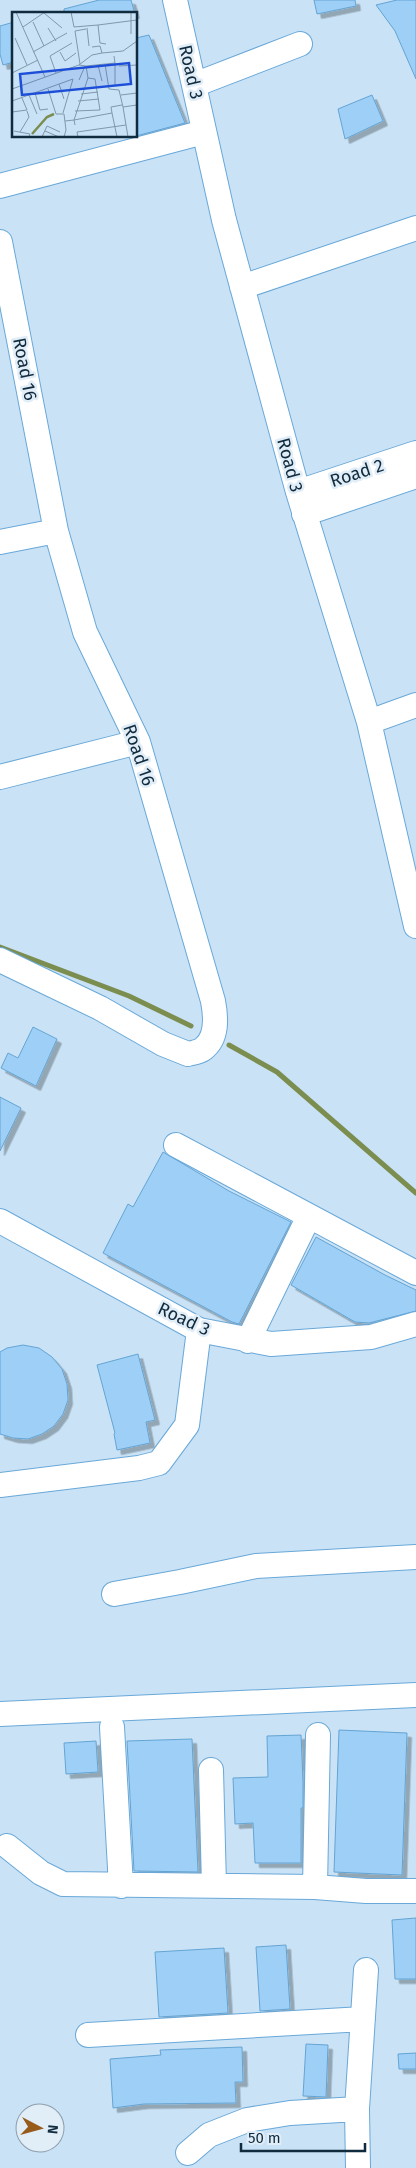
<svg xmlns="http://www.w3.org/2000/svg" width="416" height="2168" font-family="'Fira Sans',sans-serif">
	<style>
		.lines { fill: none; stroke-linecap: round; stroke-linejoin: round }
		.stream { stroke: #7b8d4f; stroke-width: 5 }
		.building { fill: #9dcff7; stroke: #64a4d3; filter: url(#shadow) }
		.minor-casing { stroke: #69a8d8; stroke-width: 26 }
		.minor { stroke: #fff; stroke-width: 24 }
		.labels { text-anchor: middle; stroke-width: 5; stroke-linejoin: round; paint-order: stroke }
		.street-label { font-size: 18px; fill: #102b3e; stroke: #e1edf7 }
		.inset-river { fill: none; stroke: #7b8d4f; stroke-width: 2.5 }
		.inset-road { fill: none; stroke: #7f99ac; stroke-width: 1 }
		.view { fill: #1d4ed8; fill-opacity: 0.15; stroke: #1d4ed8; stroke-width: 2.5 }
		.inset-edge { fill: none; stroke: #102b3e; stroke-width: 2.5 }
	</style>
	<defs>
		<filter id="shadow"><feDropShadow dx="4.5" dy="4.5" stdDeviation="0" flood-color="#0004"/></filter>
	</defs>
	<rect width="100%" height="100%" fill="#c9e2f6"/>
	<g class="lines">
		<path class="stream" d="M0,947L129,996L191,1026
			M229,1045L277,1072L416,1193"/>
	</g>
	<path class="building" d="M99,0H131L135,14H64V9Z
		M314,0H355L356,6L317,14Z
		M397,0H416V79L395,31L376,5Z
		M14,22V62L3,65L0,54V26Z
		M149,35L185,123L136,136V38Z
		M372,95L383,121L345,139L338,109Z
		M33,1027L57,1039L36,1086L1,1068L8,1053L18,1058Z
		M0,1097L21,1108L0,1151Z
		M163,1152L229,1191L291,1222L239,1324L232,1322L103,1253L128,1204L133,1207Z
		M316,1237L385,1275L416,1290V1311L369,1323L355,1322L291,1285Z
		M23,1345L39,1348L52,1357L62,1369L67,1384L68,1400L63,1414L54,1426L42,1434L28,1439L13,1438L0,1434V1352L7,1348Z
		M138,1354L155,1420L146,1422L150,1443L117,1450L114,1434L115,1433L97,1365Z
		M339,1730L407,1733L402,1875L334,1872Z
		M301,1735L303,1781V1808H301V1863H255L253,1823L235,1824L233,1778L268,1777L267,1736Z
		M192,1739L198,1872L134,1871L127,1741Z
		M96,1741L98,1772L66,1774L64,1743Z
		M416,1918V1979H395L392,1920Z
		M286,1945L290,2009L260,2011L256,1947Z
		M224,1948L228,2013L159,2017L155,1952Z
		M306,2044L328,2045L326,2097L303,2096Z
		M242,2047L243,2082H235L236,2103L144,2104L113,2108L110,2059L161,2055L160,2050Z
		M416,2053V2069H399L398,2054Z"/>
	<g class="lines">
		<defs>
			<path id="minor" d="M175,0L224,220L298,492L369,722L416,926
				M194,85L300,44
				M0,186L204,132
				M0,242L56,531L85,632L138,742L213,1001C216,1017 218,1038 203,1049C199,1052 192,1053 188,1054L163,1044L100,1008L0,960
				M242,287L416,228
				M298,492L416,453
				M304,514L416,476
				M0,542L56,531
				M369,722L416,705
				M0,777L138,742
				M176,1145L416,1273
				M0,1221L199,1330L271,1344L371,1337L416,1324
				M248,1341L309,1216
				M0,1485L139,1468L159,1463L187,1425L199,1330
				M114,1594L180,1582L256,1566L416,1557
				M0,1714L416,1695
				M112,1727L121,1886
				M211,1770L214,1885
				M7,1846L41,1873L63,1884L315,1887L366,1891H416
				M315,1887L318,1735
				M88,2035L363,2019
				M188,2153L209,2135L247,2120L290,2113L357,2109
				M358,2168L357,2109L366,1970"/>
		</defs>
		<use href="#minor" class="minor-casing"/>
		<use href="#minor" class="minor"/>
	</g>
	<g class="labels">
		<g class="street-label">
			<text transform="translate(191 72) rotate(77)" y="6">Road 3</text>
			<text transform="translate(25 369) rotate(79)" y="6">Road 16</text>
			<text transform="translate(290 465) rotate(75)" y="6">Road 3</text>
			<text transform="translate(357 473) rotate(-18)" y="6">Road 2</text>
			<text transform="translate(139 755) rotate(71)" y="6">Road 16</text>
			<text transform="translate(184 1319) rotate(25)" y="6">Road 3</text>
		</g>
	</g>
	<g transform="translate(12 12)">
		<rect width="125" height="125" fill="#c9e2f6"/>
		<path class="inset-river" d="M20,122L35,105L42,102"/>
		<path class="inset-road" d="M4,0L33,65M59,0L62,15L86,13M32,1L50,16M21,10L32,34M11,15L33,0M36,16L44,29M75,16L77,34M119,22V0M3,26L15,53M94,32L88,31L86,13L125,8M21,40L55,21M48,40L53,49L64,41M90,41L111,39L125,29M103,51V73M68,52L63,19L74,17M93,52L97,77L107,78L111,95M67,53L80,43L90,41L88,34L80,35M86,53L90,69M74,54L103,51L102,44M107,54L125,53M0,61L26,48M44,61L38,44L60,31M67,68L73,54M47,72L52,87M0,77L67,53L74,54L76,66L62,108L53,109M36,77L44,102H52L54,118L52,125M23,81L28,98L36,97M69,82L86,80M17,83L25,102M109,83L125,81M0,89L61,67L51,101M66,89L87,87M63,99L88,98L83,67L76,66M0,100L15,98L10,86M100,101L99,95L110,93M63,113L62,108L100,101L105,125M2,119L18,122L17,125M33,119L47,125M8,120L17,105L15,99M30,125L35,114L48,120M66,125L65,120L114,113M116,125L111,95L125,93"/>
		<path class="view" d="M117,51L119,72L10,83L8,62Z"/>
		<rect width="125" height="125" class="inset-edge"/>
	</g>
	<g transform="translate(40 2128) rotate(96)"><circle r="24" fill="#e1edf7" stroke="#8d9fad"/>
	<path d="M0-4L9 19L0 12L-9 19Z" fill="#975b1c"/>
	<text y="-8" font-size="14" font-weight="bold" text-anchor="middle" fill="#102b3e">N</text>
	</g>
	<path d="M241 2143v8h124v-8" fill="none" stroke="#102b3e" stroke-width="2.5"/>
	<text x="248" y="2143" font-size="15" fill="#102b3e" stroke="#e1edf7" stroke-width="4" paint-order="stroke">50 m</text>
</svg>
